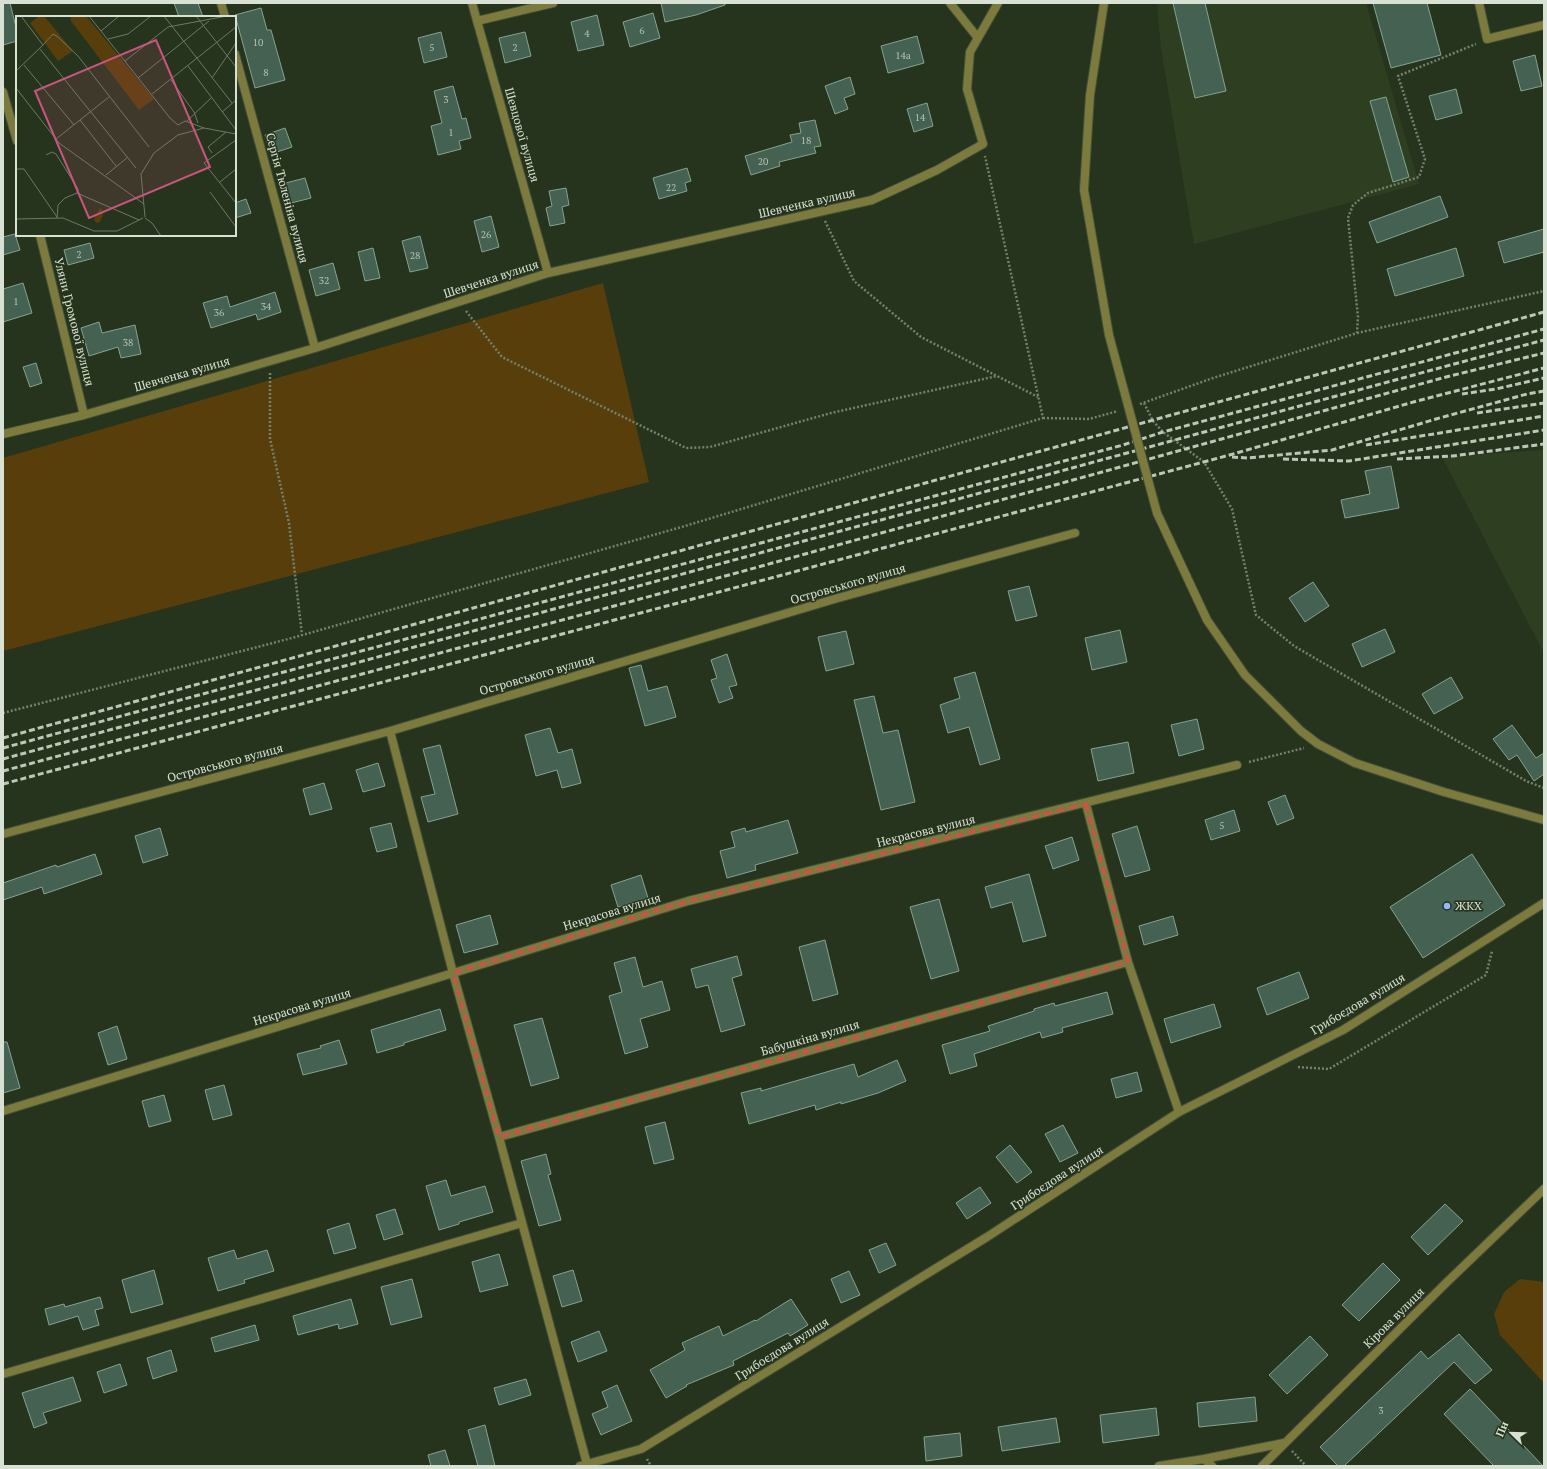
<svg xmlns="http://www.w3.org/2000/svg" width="1547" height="1469" font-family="'PT Serif',serif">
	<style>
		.built { fill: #2e3f21 }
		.green { fill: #573e0a }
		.building { fill: #446151; stroke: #84a391 }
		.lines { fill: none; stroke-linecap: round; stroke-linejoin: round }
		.minor-casing { stroke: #42503a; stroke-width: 10 }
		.tertiary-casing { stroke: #42503a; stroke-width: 10 }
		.path { stroke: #75816e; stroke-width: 2.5; stroke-dasharray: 2 2; stroke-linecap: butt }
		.minor { stroke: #7c7a3d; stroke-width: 8 }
		.tertiary { stroke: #7c7a3d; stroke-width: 8 }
		.rail { stroke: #bdc7b8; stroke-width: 3; stroke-dasharray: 6 3; stroke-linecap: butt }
		.tertiary-bridge-casing { stroke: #42503a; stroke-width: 10; stroke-linecap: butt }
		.tertiary-bridge { stroke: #7c7a3d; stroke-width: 8 }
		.marked { fill: none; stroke: #d64d4a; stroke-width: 3; stroke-dasharray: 8 5; stroke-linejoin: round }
		.poi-dot { fill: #97b6fd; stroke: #26341d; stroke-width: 1.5 }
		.labels { text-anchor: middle; stroke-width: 3; stroke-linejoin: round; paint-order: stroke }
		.number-label { font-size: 10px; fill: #b3c1b2 }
		.street-label { font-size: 12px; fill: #d8e1d3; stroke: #26341d }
		.poi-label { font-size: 12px; fill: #d8e1d3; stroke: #26341d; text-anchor: start }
		.inset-road { fill: none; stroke: #6d7966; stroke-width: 1 }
		.view { fill: #c9547f; fill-opacity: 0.15; stroke: #c9547f; stroke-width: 2 }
		.inset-edge { fill: none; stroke: #d8e1d3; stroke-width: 2 }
	</style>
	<rect width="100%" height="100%" fill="#26341d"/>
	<path class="built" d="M1157,3H1366L1419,184L1194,244L1161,49Z
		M1544,450V653L1442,457Z"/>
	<path class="green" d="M603,283L649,482L3,651V458Z
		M1520,1279L1544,1282V1383L1500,1335L1494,1314L1504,1292Z"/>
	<path class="building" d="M3,3H10L17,31V41L3,45Z
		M174,3H198L203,17H179Z
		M661,3H725V5L696,15L665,22Z
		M1173,3H1205L1226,91L1195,98Z
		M1373,3H1427L1441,55L1391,68Z
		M261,8L267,30H271L285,80L255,88L235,15Z
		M653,13L660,38L630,47L623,22Z
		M597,15L604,45L578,51L571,22Z
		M441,32L447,57L424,63L418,38Z
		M525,32L531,56L505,63L499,38Z
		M917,36L924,63L888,73L881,46Z
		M1535,55L1542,86L1521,91L1513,61Z
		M850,77L855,94L844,98L848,109L835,114L825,86Z
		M453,86L462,119L466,118L471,138L459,141L461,149L438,155L431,126L442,123L434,91Z
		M1456,89L1462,113L1436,120L1429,96Z
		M1386,97L1409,177L1393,182L1370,101Z
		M927,103L933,126L914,132L907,109Z
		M815,120L821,146L814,147L816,153L779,162L780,166L751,175L745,156L792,142L790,135L801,133L799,123Z
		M285,128L292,147L271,154L265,135Z
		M687,168L691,181L685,183L687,191L659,199L653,178Z
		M305,178L311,198L287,204L282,184Z
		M566,188L569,205L562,207L565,223L550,226L546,208L552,206L549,191Z
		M1440,196L1448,217L1377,243L1369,222Z
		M246,199L251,213L235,218V203Z
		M491,216L499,247L482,252L474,221Z
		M1544,229V252L1504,263L1498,242Z
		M15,234L20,250L3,255V237Z
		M420,236L428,268L410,272L402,241Z
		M90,243L94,258L68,265L64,250Z
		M373,248L380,278L365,281L358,252Z
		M1456,248L1464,276L1395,296L1387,269Z
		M333,263L340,289L316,296L309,270Z
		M23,283L32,313L3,322V289Z
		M275,292L281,312L258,320L256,314L211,328L203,303L227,296L230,307Z
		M99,322L102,333L135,325L141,354L121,358L118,347L89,356L81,328Z
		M36,363L42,383L30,387L23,367Z
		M1391,466L1399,508L1345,518L1341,500L1370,494L1365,471Z
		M1313,582L1329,606L1305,622L1289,598Z
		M1029,586L1037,616L1016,621L1008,591Z
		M1385,629L1395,652L1362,667L1352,644Z
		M1120,630L1127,662L1092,670L1085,638Z
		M846,631L854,664L826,671L818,637Z
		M727,654L737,685L729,687L733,698L719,703L711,680L717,678L711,660Z
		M641,665L648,691L667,686L676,717L645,726L629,668Z
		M975,672L1000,759L980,765L969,727L948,733L940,705L960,698L954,678Z
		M1451,677L1463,698L1434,714L1422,694Z
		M874,696L883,733L898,730L915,802L881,810L854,700Z
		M1197,719L1204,749L1179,756L1171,725Z
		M1512,725L1536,758L1544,753V774L1534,781L1517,755L1509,760L1493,739Z
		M550,728L558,753L572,749L581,783L562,788L557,770L536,776L525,735Z
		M1128,742L1134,773L1098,781L1091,749Z
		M440,745L458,814L428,822L421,797L435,794L423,749Z
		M378,763L385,786L363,792L356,770Z
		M324,783L332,809L310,815L303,789Z
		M1285,795L1294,818L1277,825L1268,802Z
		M1234,810L1240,831L1211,840L1205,820Z
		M788,820L798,853L755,865L756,870L727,878L720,851L735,847L731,832L745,828L746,832Z
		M391,823L397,847L377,852L370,828Z
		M1137,826L1150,870L1125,877L1112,834Z
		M160,828L168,855L143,863L135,836Z
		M1072,837L1079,860L1053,869L1045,846Z
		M95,854L102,874L44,894L42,887L3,900V883L56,865L57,867Z
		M1472,854L1505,905L1423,958L1390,907Z
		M1029,874L1046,936L1023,942L1012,902L991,908L985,887Z
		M641,875L648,898L618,907L611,885Z
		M939,899L959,971L931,979L910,907Z
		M490,915L498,944L464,953L456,925Z
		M1173,916L1178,935L1144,945L1139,926Z
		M825,940L838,994L813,1001L799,947Z
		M737,956L742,975L732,978L745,1025L721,1032L708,985L696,988L691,969Z
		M635,957L643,987L662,981L670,1010L640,1019L648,1047L625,1054L609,996L622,992L614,963Z
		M1299,972L1309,998L1267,1015L1257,988Z
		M1107,992L1113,1014L1062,1028L1063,1032L1042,1038L1040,1032L974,1054L977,1066L950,1074L942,1045L990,1031L988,1026L1034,1011V1009L1054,1003L1055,1006Z
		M1214,1004L1221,1027L1171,1043L1164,1019Z
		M440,1009L446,1030L404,1043V1045L377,1053L371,1030Z
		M542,1018L559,1078L531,1086L514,1025Z
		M117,1026L127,1059L108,1065L98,1033Z
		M339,1040L347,1064L303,1075L297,1054L321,1048L320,1046Z
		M3,1042H7L20,1088L3,1093Z
		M897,1060L906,1081L878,1093L841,1104V1102L816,1110L815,1105L749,1124L741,1093L761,1088V1091L854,1064L858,1077Z
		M1137,1072L1142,1091L1116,1098L1111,1079Z
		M224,1085L232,1115L213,1120L205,1090Z
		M164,1095L171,1121L149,1127L142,1101Z
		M665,1122L674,1159L654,1164L645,1127Z
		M1063,1125L1078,1153L1060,1162L1045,1134Z
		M1010,1145L1032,1172L1017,1183L996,1157Z
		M546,1154L551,1174L548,1175L561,1220L539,1226L521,1161Z
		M446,1180L451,1196L485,1186L493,1212L459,1222V1224L439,1230L426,1186Z
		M980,1187L991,1203L967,1219L956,1203Z
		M1445,1204L1463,1221L1428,1255L1411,1237Z
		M395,1209L403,1234L384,1240L376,1215Z
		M349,1223L356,1248L334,1254L327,1230Z
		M886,1243L896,1265L879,1273L869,1250Z
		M234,1250L237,1259L267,1250L274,1271L244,1280L245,1283L218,1291L208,1258Z
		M499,1254L508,1285L480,1292L472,1262Z
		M1383,1263L1400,1280L1359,1321L1342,1305Z
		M154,1270L163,1304L131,1313L122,1280Z
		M573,1270L582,1301L562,1307L553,1276Z
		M849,1271L860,1295L841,1303L831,1279Z
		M412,1279L422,1317L391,1325L381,1287Z
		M100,1297L103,1308L95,1310L99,1325L83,1330L78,1316L49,1325L45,1309L64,1304L65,1307Z
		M351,1299L358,1324L339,1329L338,1324L298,1335L293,1316Z
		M791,1299L808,1325L790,1336L788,1333L733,1361L734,1365L686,1385L687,1386L666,1398L650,1370L685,1350L682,1343L719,1326L723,1336L755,1320L756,1321Z
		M255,1325L259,1340L215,1352L211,1338Z
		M599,1331L607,1351L578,1362L571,1342Z
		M1459,1334L1492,1370L1475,1384L1454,1362L1344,1466H1338L1320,1447L1421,1351L1428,1359Z
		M1310,1336L1328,1355L1287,1394L1269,1375Z
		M171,1350L177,1371L153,1379L147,1358Z
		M120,1364L127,1385L104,1393L97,1372Z
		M73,1377L81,1401L43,1413L47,1423L34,1428L22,1393Z
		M526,1379L531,1395L499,1405L494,1388Z
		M617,1385L632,1421L601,1435L592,1414L608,1407L602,1392Z
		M1470,1389L1543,1466H1494L1444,1414Z
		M1255,1397L1257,1421L1199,1427L1197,1403Z
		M1156,1408L1159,1435L1103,1443L1100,1415Z
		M1056,1418L1060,1442L1002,1451L998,1427Z
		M485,1425L495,1466H478L468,1430Z
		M960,1433L962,1456L926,1461L924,1437Z
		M445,1450L450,1466H431L428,1455Z"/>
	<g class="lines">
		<defs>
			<path id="minor" d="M221,3L225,17
				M472,3L548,273
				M950,3L978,38
				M1479,3L1487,39L1544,25
				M477,21L553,3
				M235,54L315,348
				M3,92L17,141
				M40,235L84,415
				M3,434L84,415L315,348L548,273L872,200L937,170L983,144L967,89L970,52L998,3
				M390,731L453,973L499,1137L587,1464
				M1086,804L1128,962L1179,1112
				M3,834L390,731L838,598L1075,533
				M3,1111L688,901L1237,765
				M499,1137L1128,962
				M3,1374L522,1223
				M1204,1459L1284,1443
				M580,1466L641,1449L987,1237L1179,1112L1343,1030L1544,903
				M1159,1466L1204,1459L1212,1466
				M1262,1466L1446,1283L1544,1189"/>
			<path id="tertiary" d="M1104,3L1090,95L1084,190L1109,335
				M1157,513L1207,620L1245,675L1301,731L1318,744L1355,763L1444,792L1544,820"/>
		</defs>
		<use href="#minor" class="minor-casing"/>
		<use href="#tertiary" class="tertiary-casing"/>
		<path class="path" d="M825,221L854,281L921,337L1038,397
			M466,311L502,357L686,448L710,447L831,413L997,376
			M1357,333L1544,291
			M270,373V439L289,523L302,635
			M1144,403L1153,421L1163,432L1204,462L1232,509L1256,615L1294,646L1526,781L1544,788
			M1140,404L1213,378L1357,333L1358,317L1348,218L1353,205L1368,193L1419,177L1425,159L1398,76L1476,44
			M1043,418L1089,419L1118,411
			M3,713L292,638L685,526L1043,418L985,156
			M1249,762L1304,748
			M1298,1067L1329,1069L1486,975L1492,951
			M1292,1451L1306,1466
			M647,1459L651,1466"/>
		<use href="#minor" class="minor"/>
		<use href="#tertiary" class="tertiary"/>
		<path class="rail" d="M1462,394L1496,389L1544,378
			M1477,413L1544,403
			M1366,445L1544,416
			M1232,457L1247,458L1332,450L1436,419L1527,394L1544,391
			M1283,459L1349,461L1544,430
			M1397,459L1453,456L1544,444
			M3,738L1544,312
			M3,748L1123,445L1163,432L1544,329
			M3,759L1443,367L1544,340
			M3,771L740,572L1446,377L1544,353
			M3,784L1226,456L1417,401L1544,368"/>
		<defs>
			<path id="tertiary-bridge" d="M1109,335L1157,513"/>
		</defs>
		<use href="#tertiary-bridge" class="tertiary-bridge-casing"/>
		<use href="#tertiary-bridge" class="tertiary-bridge"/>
	</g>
	<path class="marked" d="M1086,804L1128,962L499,1137L453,973L688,901Z"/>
	<circle class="poi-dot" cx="1447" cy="906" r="4"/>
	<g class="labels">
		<g class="number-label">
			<text x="642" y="34">6</text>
			<text x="587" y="37">4</text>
			<text x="258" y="46">10</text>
			<text x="432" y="51">5</text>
			<text x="515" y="51">2</text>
			<text x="903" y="59">14а</text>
			<text x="266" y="76">8</text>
			<text x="446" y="103">3</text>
			<text x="920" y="121">14</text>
			<text x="451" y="136">1</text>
			<text x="806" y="144">18</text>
			<text x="763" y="165">20</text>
			<text x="671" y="191">22</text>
			<text x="486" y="238">26</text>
			<text x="79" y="258">2</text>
			<text x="415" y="259">28</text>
			<text x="324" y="284">32</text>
			<text x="16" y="305">1</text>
			<text x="266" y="310">34</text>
			<text x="219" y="316">36</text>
			<text x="128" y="346">38</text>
			<text x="1222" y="829">5</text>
			<text x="1381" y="1414">3</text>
		</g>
		<g class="street-label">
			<text transform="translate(522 135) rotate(74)" y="4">Шевцової вулиця</text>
			<text transform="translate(287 198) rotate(75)" y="4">Сергія Тюленіна вулиця</text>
			<text transform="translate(807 203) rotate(-13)" y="4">Шевченка вулиця</text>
			<text transform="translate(491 279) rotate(-18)" y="4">Шевченка вулиця</text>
			<text transform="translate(74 322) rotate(76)" y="4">Уляни Громової вулиця</text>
			<text transform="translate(182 374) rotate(-16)" y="4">Шевченка вулиця</text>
			<text transform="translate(848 584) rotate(-16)" y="4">Островського вулиця</text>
			<text transform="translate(537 675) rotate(-16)" y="4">Островського вулиця</text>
			<text transform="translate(225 763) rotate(-15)" y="4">Островського вулиця</text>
			<text transform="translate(926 831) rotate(-14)" y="4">Некрасова вулиця</text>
			<text transform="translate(612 912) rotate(-17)" y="4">Некрасова вулиця</text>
			<text transform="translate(1358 1004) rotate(-31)" y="4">Грибоєдова вулиця</text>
			<text transform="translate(302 1007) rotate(-17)" y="4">Некрасова вулиця</text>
			<text transform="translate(810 1038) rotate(-16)" y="4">Бабушкіна вулиця</text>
			<text transform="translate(1057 1178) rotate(-33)" y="4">Грибоєдова вулиця</text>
			<text transform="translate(1394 1318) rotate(-45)" y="4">Кірова вулиця</text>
			<text transform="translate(782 1349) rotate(-32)" y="4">Грибоєдова вулиця</text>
		</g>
		<g class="poi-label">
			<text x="1455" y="910">ЖКХ</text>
		</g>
	</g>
	<g transform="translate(16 16)">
		<rect width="220" height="220" fill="#26341d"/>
		<path d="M23,0H28L57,35L42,45L14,7ZM54,0H70L138,83L123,94L55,5ZM84,192L88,196L84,206L80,207L78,203Z" fill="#573e0a"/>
		<path class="inset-road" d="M73,0L154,102L162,109L169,105L188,112M148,0L216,87M180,0L220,51M85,15L103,0M92,23L112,18L135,0M27,29L37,18L42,21L62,40L133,131M24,33L120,152M109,45L152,11L211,0M8,49L58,109M172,50L220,114M0,55L27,29L5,0M122,62L193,5M196,62L220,27M155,64L178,96L182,107M0,72L43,127L128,188M136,78L220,11M206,96L220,84M64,104L100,150M171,105L195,82M40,123L93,81M220,124L188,147L220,187M196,137L192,131L210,116M30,139L36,136L40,138L62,173L61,177M0,153H8L41,201M90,159L112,141M204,166L220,153M194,176L220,211M129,201L125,158L138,137L162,119L188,112L220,118M41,202L42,189L49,182L61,177L123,204M129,202L136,207L145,220M0,203L47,202L78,215H101L127,202"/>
		<path class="view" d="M140,24L194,151L73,202L19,75Z"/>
		<rect width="220" height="220" class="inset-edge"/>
	</g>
	<rect width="1547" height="1469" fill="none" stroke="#d8e1d3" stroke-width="8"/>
	<g transform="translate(1511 1433) rotate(293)" stroke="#26341d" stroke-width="3" paint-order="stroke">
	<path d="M0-3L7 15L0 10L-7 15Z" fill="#d8e1d3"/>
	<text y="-6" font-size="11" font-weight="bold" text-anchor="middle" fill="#d8e1d3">Пн</text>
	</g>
</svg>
